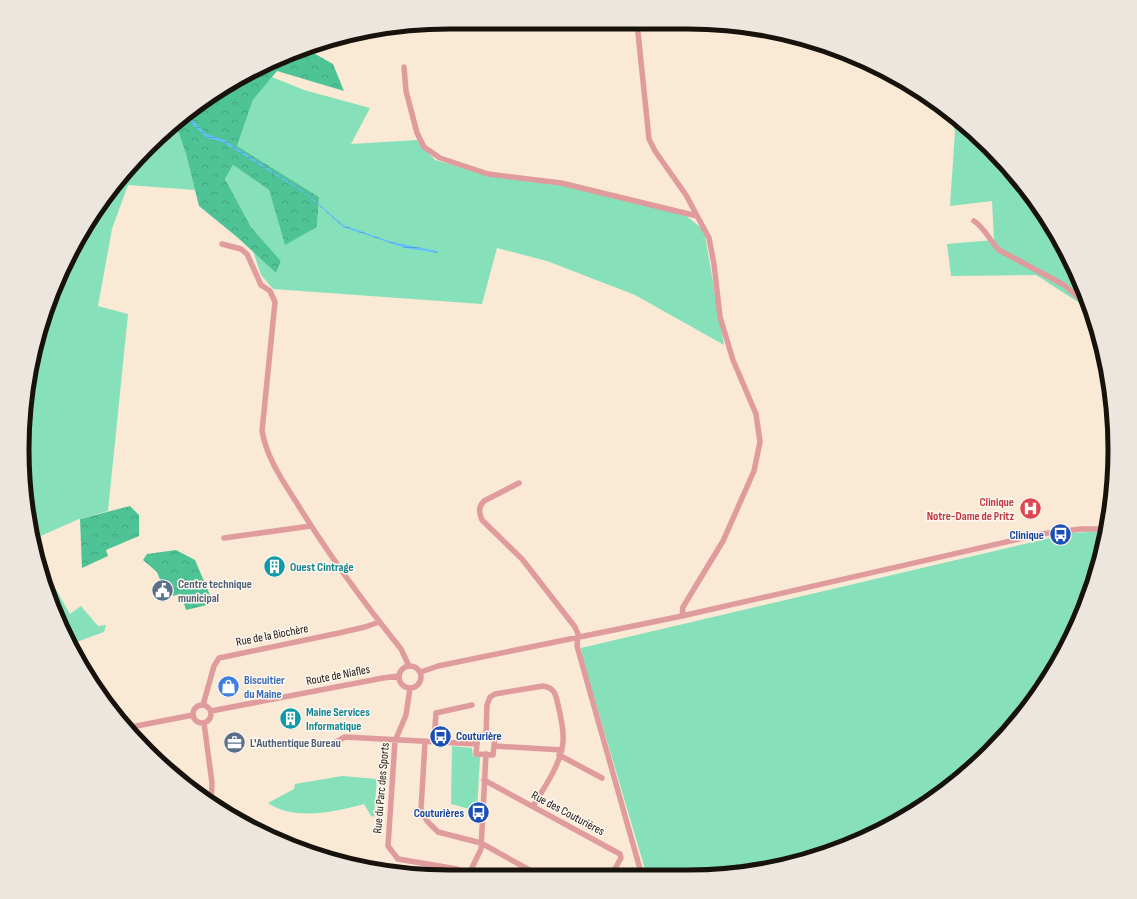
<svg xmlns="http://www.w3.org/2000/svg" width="1137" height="899" font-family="'Sofia Sans Condensed',sans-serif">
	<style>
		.green { fill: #86e1ba }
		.forest { fill: url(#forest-crowns) }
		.water { fill: url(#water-rules) }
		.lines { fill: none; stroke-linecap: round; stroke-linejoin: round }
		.minor { stroke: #e09b9d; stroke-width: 5.5 }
		.labels { text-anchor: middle; stroke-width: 3; stroke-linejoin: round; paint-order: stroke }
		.health-label { font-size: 12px; font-weight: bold; fill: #be3a42; stroke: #fef8f0; text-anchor: end }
		.transit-label { font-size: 12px; font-weight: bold; fill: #164399; stroke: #fef8f0; text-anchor: end }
		.culture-label { font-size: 12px; font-weight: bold; fill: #0d838f; stroke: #fef8f0; text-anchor: start }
		.service-label { font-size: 12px; font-weight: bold; fill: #4e5e75; stroke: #fef8f0; text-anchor: start }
		.street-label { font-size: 12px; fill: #18120c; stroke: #fef8f0 }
		.shop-label { font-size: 12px; font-weight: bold; fill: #366cbe; stroke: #fef8f0; text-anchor: start }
		.rim { fill: none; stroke: #18120c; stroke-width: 5 }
	</style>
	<defs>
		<pattern id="forest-crowns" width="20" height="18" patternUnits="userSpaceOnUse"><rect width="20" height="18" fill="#4dc396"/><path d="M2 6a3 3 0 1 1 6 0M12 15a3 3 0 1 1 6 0" fill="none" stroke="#42a680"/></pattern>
		<pattern id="water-rules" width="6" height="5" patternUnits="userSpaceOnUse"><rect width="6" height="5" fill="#63c0fe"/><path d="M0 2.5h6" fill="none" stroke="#55a4d8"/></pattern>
	</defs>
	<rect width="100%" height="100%" fill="#f9e9d5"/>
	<path class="green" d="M272,77L304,90L370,108L351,144L417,140L435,160L487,175L575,187L685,215L704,230L724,345L635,295L547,261L497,248L482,304L273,289L261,275L253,251L276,273L281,261L251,227L225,179L233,165L269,190L285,244L317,227L319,197L237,146L253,100Z
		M948,113C988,141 1035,193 1058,237C1071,261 1081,287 1092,311L1036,275L951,276L947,244L994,240L992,201L950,206L955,131Z
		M176,125L186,154L195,190L128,185L112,229L98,306L128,314L108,511L79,519L34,539L22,449L37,339L79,236L147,147Z
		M1105,531L1100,560L1071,639L1027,710L969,771L901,820L798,862L716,876H647L584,663L581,648L1071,533Z
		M55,588L70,614L81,606L98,626L106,625L104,632L71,644L49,591Z
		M452,746L472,748L473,756L480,757L477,811L451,804Z
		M342,776L377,779L374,817L371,816L364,804C334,812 295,821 268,803L294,789L295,784Z"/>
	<path class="forest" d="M332,40L310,51L333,64L344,91L277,71L253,100L237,146L319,197L317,227L285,245L269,190L233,165L225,179L251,227L281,261L276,273L237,237L199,206L186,154L176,125L236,79Z
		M130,506L139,515V536L106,550L108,556L82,568L80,519Z
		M176,550L195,560L210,595L207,605L186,610L181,594L163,598L156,594L162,585L157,572L143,560L147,554Z"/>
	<path class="water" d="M188,116L206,134L224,140L306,193L343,225L392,242L437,251L438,253L405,248L343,227L306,194L223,142L207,138L186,118Z"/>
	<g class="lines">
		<path class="minor" d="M637,23L649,139L655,151L686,195L709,238L714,264L720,317L733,360L756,414L760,442L754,471L723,541L683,607L682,616
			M404,67L406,91L417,133L424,147L440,158L488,174L561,183L697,216
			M974,221C984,227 990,241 999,250L1064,285L1090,307
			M222,244L241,249L247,254L261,285L270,291L275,302L262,431C267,459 283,481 298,505C329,555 364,603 401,649L409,666
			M519,483L484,501C478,507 479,512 482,520L522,559L575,627L578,634L577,646L642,876
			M224,538L311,526
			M399 677a11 11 0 1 1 22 0a11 11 0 1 1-22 0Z
			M421,672L438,666L682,616L1041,534L1081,529H1106
			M410,688L406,715L395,741L388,846L398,859L457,869L471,877
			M193 714a9 9 0 1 1 18 0a9 9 0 1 1-18 0Z
			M203,705L214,666L219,658L339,633L365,627L379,622
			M211,711L383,678L399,676
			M204,723L212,783L211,804
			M126,728L193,715
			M478,735L495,736L493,755L476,754Z
			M486,736L487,705L490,697L495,694L543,686C555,688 556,695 558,705C561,717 564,730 563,742C561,764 544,788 533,806
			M425,742L421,809L427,821L438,832L481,843L542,877
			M434,742L436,713L472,705
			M334,743L345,737L477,744
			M494,746L562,750
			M559,755L602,778
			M484,780L620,854L621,858L611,876
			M469,874L481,849L486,754"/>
	</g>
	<defs>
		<symbol id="hospital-disc" viewBox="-11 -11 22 22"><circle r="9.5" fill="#e0444e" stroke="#fef8f0"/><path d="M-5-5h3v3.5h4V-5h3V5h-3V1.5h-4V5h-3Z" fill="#fff"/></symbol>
		<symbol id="bus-disc" viewBox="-11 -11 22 22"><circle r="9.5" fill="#1a4fb4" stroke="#fef8f0"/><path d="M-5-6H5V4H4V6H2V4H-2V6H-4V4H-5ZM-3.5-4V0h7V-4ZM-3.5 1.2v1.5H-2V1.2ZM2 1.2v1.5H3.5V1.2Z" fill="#fff"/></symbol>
		<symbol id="building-disc" viewBox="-11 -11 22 22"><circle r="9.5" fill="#0f9aa8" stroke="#fef8f0"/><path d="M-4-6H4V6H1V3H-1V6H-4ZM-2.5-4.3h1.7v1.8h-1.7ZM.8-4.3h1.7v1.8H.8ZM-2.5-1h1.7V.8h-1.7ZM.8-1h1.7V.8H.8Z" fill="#fff"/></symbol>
		<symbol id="civic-disc" viewBox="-11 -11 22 22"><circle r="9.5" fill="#5c6f8a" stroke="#fef8f0"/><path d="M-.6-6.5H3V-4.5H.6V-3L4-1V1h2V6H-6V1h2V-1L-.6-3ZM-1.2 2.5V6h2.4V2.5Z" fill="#fff"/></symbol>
		<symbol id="shop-disc" viewBox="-11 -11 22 22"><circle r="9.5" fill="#3f7fe0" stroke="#fef8f0"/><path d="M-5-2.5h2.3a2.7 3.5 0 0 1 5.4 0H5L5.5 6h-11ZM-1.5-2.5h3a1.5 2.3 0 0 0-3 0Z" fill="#fff"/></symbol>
		<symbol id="office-disc" viewBox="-11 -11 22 22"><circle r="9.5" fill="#5c6f8a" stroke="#fef8f0"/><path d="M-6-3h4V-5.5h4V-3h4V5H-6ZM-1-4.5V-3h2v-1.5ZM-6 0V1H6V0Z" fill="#fff"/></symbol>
	</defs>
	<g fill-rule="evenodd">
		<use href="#hospital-disc" x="1018" y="496" width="25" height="25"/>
		<use href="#bus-disc" x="1048" y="522" width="25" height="25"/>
		<use href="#building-disc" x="262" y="554" width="25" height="25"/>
		<use href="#civic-disc" x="150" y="578" width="25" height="25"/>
		<use href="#shop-disc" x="216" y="674" width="25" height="25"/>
		<use href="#building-disc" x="278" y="706" width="25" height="25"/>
		<use href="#bus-disc" x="428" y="724" width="25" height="25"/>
		<use href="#office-disc" x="222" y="730" width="25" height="25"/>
		<use href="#bus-disc" x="466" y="800" width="25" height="25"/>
	</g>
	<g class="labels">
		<g class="health-label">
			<text x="1014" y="506">Clinique<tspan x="1014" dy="14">Notre-Dame de Pritz</tspan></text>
		</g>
		<g class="transit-label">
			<text x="1044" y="539">Clinique</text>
			<text x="456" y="740" text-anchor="start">Couturière</text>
			<text x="464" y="817">Couturières</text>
		</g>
		<g class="culture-label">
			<text x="290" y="571">Ouest Cintrage</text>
			<text x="306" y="716">Maine Services<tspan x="306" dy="14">Informatique</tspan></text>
		</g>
		<g class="service-label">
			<text x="178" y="588">Centre technique<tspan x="178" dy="14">municipal</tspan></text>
			<text x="250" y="747">L'Authentique Bureau</text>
		</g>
		<g class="street-label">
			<text transform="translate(272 635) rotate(-11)" y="4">Rue de la Biochère</text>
			<text transform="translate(338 675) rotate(-11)" y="4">Route de Niafles</text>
			<text transform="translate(381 788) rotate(-85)" y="4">Rue du Parc des Sports</text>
			<text transform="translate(568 813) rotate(28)" y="4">Rue des Couturières</text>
		</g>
		<g class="shop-label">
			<text x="244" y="684">Biscuitier<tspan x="244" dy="14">du Maine</tspan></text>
		</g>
	</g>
	<path d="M0 0H1137V899H0ZM449 29H688A420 420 0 0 1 1108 449V450A420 420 0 0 1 688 870H449A420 420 0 0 1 29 450V449A420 420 0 0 1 449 29Z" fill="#ece6de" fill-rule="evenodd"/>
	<path class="rim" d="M449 29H688A420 420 0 0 1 1108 449V450A420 420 0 0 1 688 870H449A420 420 0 0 1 29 450V449A420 420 0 0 1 449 29Z"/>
</svg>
